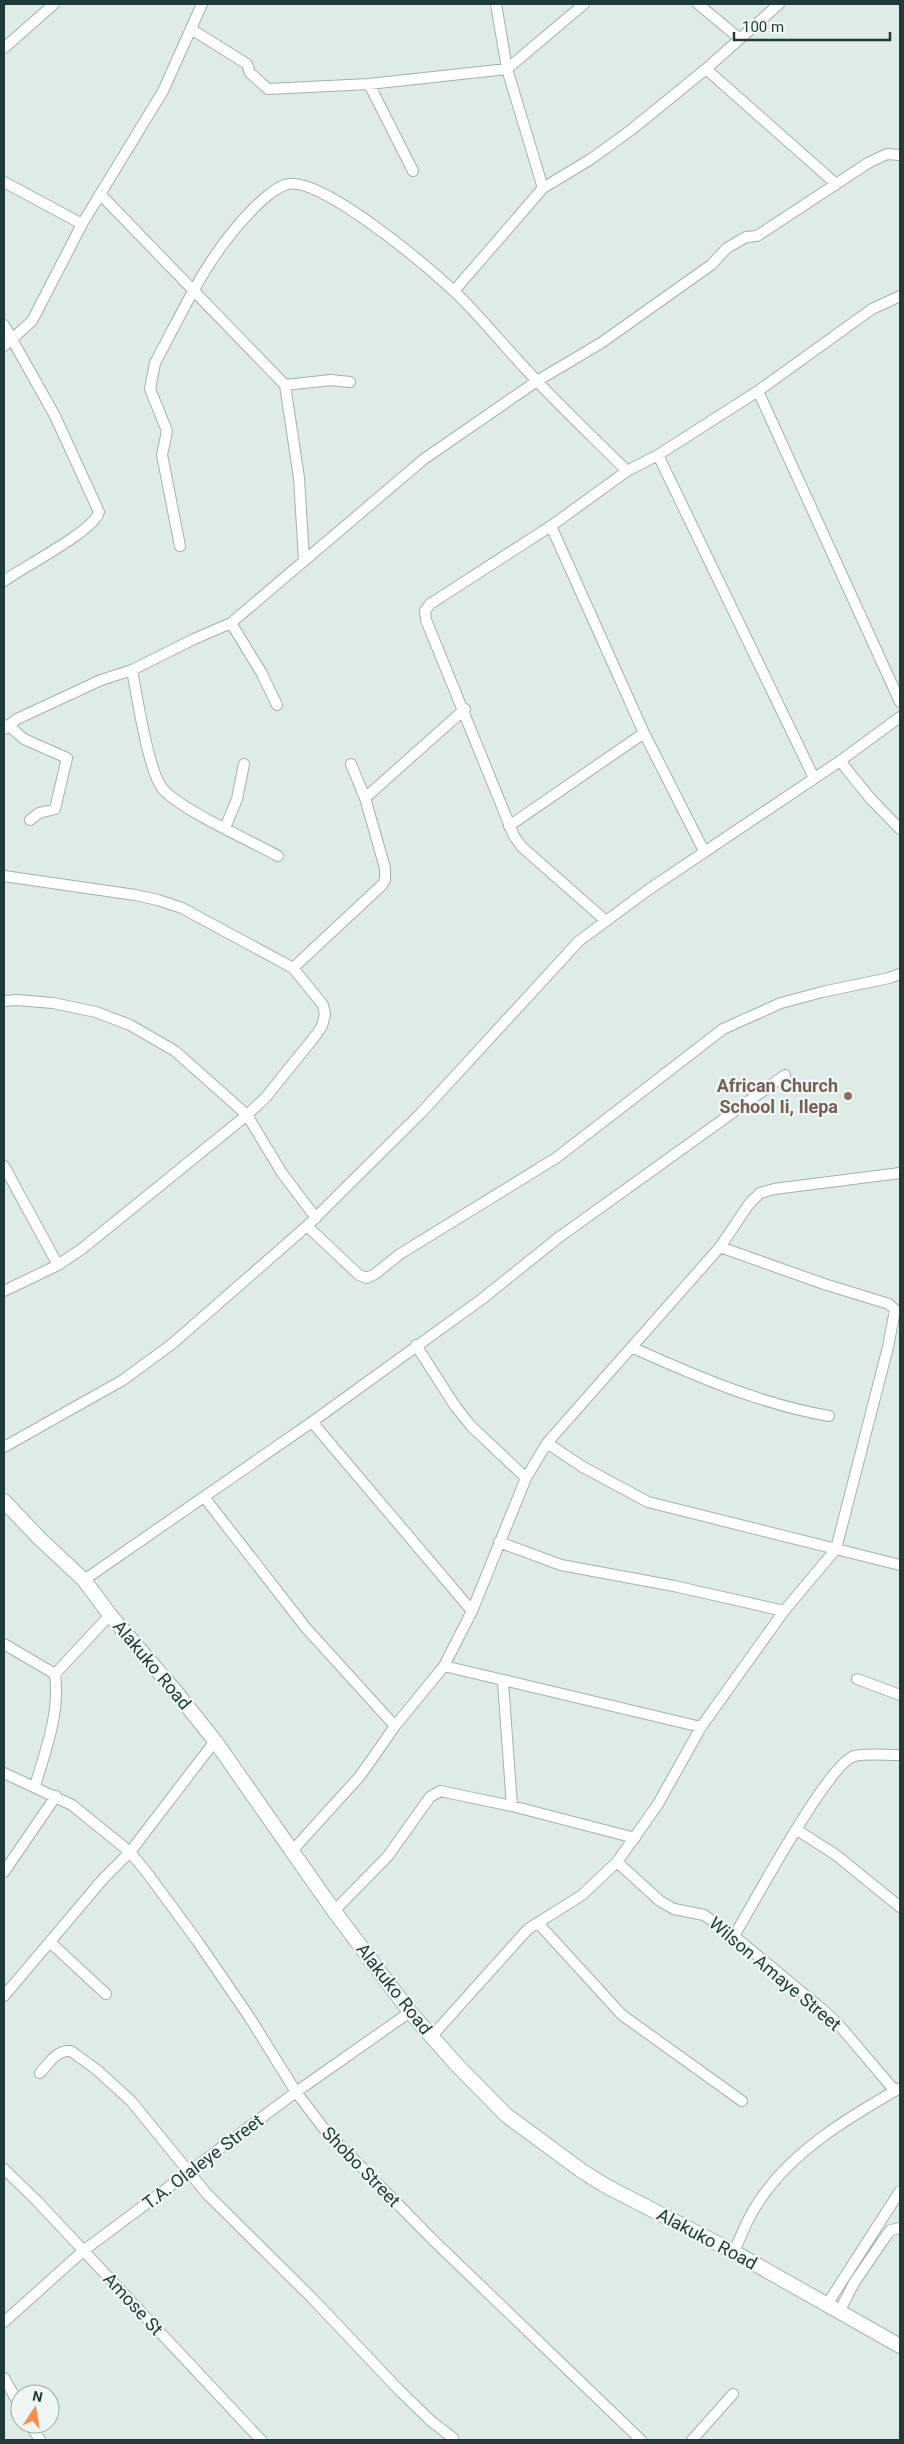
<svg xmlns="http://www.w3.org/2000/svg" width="904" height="2444" font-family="Roboto,sans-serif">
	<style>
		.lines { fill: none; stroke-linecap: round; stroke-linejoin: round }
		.street-casing { stroke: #a1b3af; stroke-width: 12 }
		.secondary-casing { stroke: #9db7b1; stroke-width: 16 }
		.street { stroke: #fff; stroke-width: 10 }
		.secondary { stroke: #fff; stroke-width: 14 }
		.education-dot { fill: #8d6e63; stroke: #eef7f4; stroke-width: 2 }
		.labels { text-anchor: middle; stroke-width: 4.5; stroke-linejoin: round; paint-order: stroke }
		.education-label { font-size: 18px; font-weight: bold; fill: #785e54; stroke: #eef7f4; text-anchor: end }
		.street-label { font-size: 18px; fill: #1f3b37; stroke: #eef7f4 }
	</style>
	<rect width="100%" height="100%" fill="#deebe7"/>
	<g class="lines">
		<defs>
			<path id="street" d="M496,4L507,69L543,188
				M698,4L739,38
				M191,29L247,64L250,73L268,89L369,84L507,69L584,4
				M4,48L54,4
				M706,69L835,183
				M369,84L413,171
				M4,182L82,224
				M100,194L285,385L299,478L304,560
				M454,291L543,188L591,159L631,130L706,69L779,4
				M4,325L55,416L99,512C94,531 23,567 4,581
				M4,346L32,321L82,224L163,91L202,4
				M285,385L331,380L350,382
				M758,391L900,702
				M658,455L814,778
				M551,526L644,733L704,851
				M180,546L162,455L167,431L150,389L155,363C185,307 207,256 252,210C261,201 272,190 285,185C316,171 429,268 454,291C483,319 508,351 536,380C565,411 597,441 627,471
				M231,623L261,672L277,705
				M132,670C137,696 148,769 162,788C179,809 251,841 278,856
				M8,725L24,739L67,758L55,809L39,813L30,820
				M4,729L17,719L101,680L132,670L194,639L231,623L424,459L537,381L601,343L711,265L727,248L746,237L757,236L868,163L887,154L900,155
				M840,761L870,798L900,829
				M365,798L465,709
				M509,826L644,733
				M225,828L237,799L244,764
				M4,876L135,895L158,900L182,908L293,968L323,1005L325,1014L322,1026L316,1035L266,1097L247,1115L83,1248L58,1265L4,1291
				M606,921L522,847L514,836L426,620L425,611L430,604L551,526L627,471L658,455L758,391L872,309L900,296
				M293,968L382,885L385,880V868L365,798L351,764
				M4,1001L17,1000L53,1003L96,1012L130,1025L175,1051L247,1115L282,1173L316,1218
				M4,1166L58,1265
				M307,1226L359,1275L367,1278L375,1274L400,1254L556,1158L723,1029L781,1003L822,992L889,978L900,974
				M416,1345L455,1406L471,1426L526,1478
				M633,1348C696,1376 760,1404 829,1416
				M312,1422L472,1611
				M547,1443L583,1467L648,1502L900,1565
				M4,1447L123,1380L172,1344L307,1226L421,1113L579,941L648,890L840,761L900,717
				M204,1497L306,1628L395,1726
				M499,1542L561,1565L674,1586L784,1611
				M84,1580L312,1422L482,1299L558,1238L785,1075
				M4,1644L55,1674C60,1713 46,1749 35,1786
				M444,1666L701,1727
				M55,1674L110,1615
				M857,1679L900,1695
				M503,1682L512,1806
				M4,1773L72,1805L130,1852L148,1874L198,1942L250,2018L296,2092L325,2130L433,2240L641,2440
				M797,1830L836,1855L900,1907
				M292,1851L360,1776L395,1726L444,1666L472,1611L526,1478L547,1443L720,1247L749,1204L760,1193L774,1189L900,1173
				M617,1862L660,1901L674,1909L704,1915L734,1936L822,2009L839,2025L895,2091
				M4,1872L56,1796
				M334,1911L388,1856L430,1797L440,1791L512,1806L635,1838
				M538,1923L622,2015L742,2101
				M734,1936C752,1906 828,1764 854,1756C868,1753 886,1755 900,1755
				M51,1943L106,1994
				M4,1996L103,1879L130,1852L215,1741
				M431,2037L528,1929L582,1895L617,1862L658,1804L701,1727L784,1611L836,1549L888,1347L895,1310L889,1304L824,1284L720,1247
				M40,2073C50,2062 56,2050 71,2051L97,2070L131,2101L207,2194L312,2298L399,2390L431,2421L453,2438
				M4,2169L36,2200L261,2440
				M734,2252C742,2233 750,2213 762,2197C795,2149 851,2116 900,2088
				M826,2306L900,2191
				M839,2312L854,2283L886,2236L891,2230L900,2228
				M4,2322L83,2251L296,2092L410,2012
				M4,2378L20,2406
				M30,2424L40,2440
				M692,2440L733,2394"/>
			<path id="secondary" d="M4,1501L40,1539L84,1580L110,1615L176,1692L215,1741L334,1911L410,2012L456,2064L506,2115L582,2171L606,2186L734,2252L900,2346"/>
		</defs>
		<use href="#street" class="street-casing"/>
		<use href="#secondary" class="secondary-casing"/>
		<use href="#street" class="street"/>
		<use href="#secondary" class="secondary"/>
	</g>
	<circle class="education-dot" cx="848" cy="1096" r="5"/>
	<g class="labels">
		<g class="education-label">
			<text x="838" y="1092">African Church<tspan x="838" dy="21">School Ii, Ilepa</tspan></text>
		</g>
		<g class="street-label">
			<text transform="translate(152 1665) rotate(50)" y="6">Alakuko Road</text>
			<text transform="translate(775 1974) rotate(40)" y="6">Wilson Amaye Street</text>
			<text transform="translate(394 1989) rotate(52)" y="6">Alakuko Road</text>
			<text transform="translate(203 2162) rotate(-37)" y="6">T.A. Olaleye Street</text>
			<text transform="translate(361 2167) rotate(46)" y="6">Shobo Street</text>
			<text transform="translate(707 2239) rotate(28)" y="6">Alakuko Road</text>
			<text transform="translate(133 2304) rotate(47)" y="6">Amose St</text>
		</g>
	</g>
	<rect width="904" height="2444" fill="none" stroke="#1f3b37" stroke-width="10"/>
	<g transform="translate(35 2409) rotate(12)"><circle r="24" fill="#eef7f4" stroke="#9baca8"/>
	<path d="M0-4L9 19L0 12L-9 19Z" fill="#fa8e4d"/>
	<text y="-8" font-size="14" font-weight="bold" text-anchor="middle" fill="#1f3b37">N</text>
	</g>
	<path d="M734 32v8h156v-8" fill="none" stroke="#1f3b37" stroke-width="2.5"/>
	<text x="742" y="32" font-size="15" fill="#1f3b37" stroke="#eef7f4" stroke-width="4" paint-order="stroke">100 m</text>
</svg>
